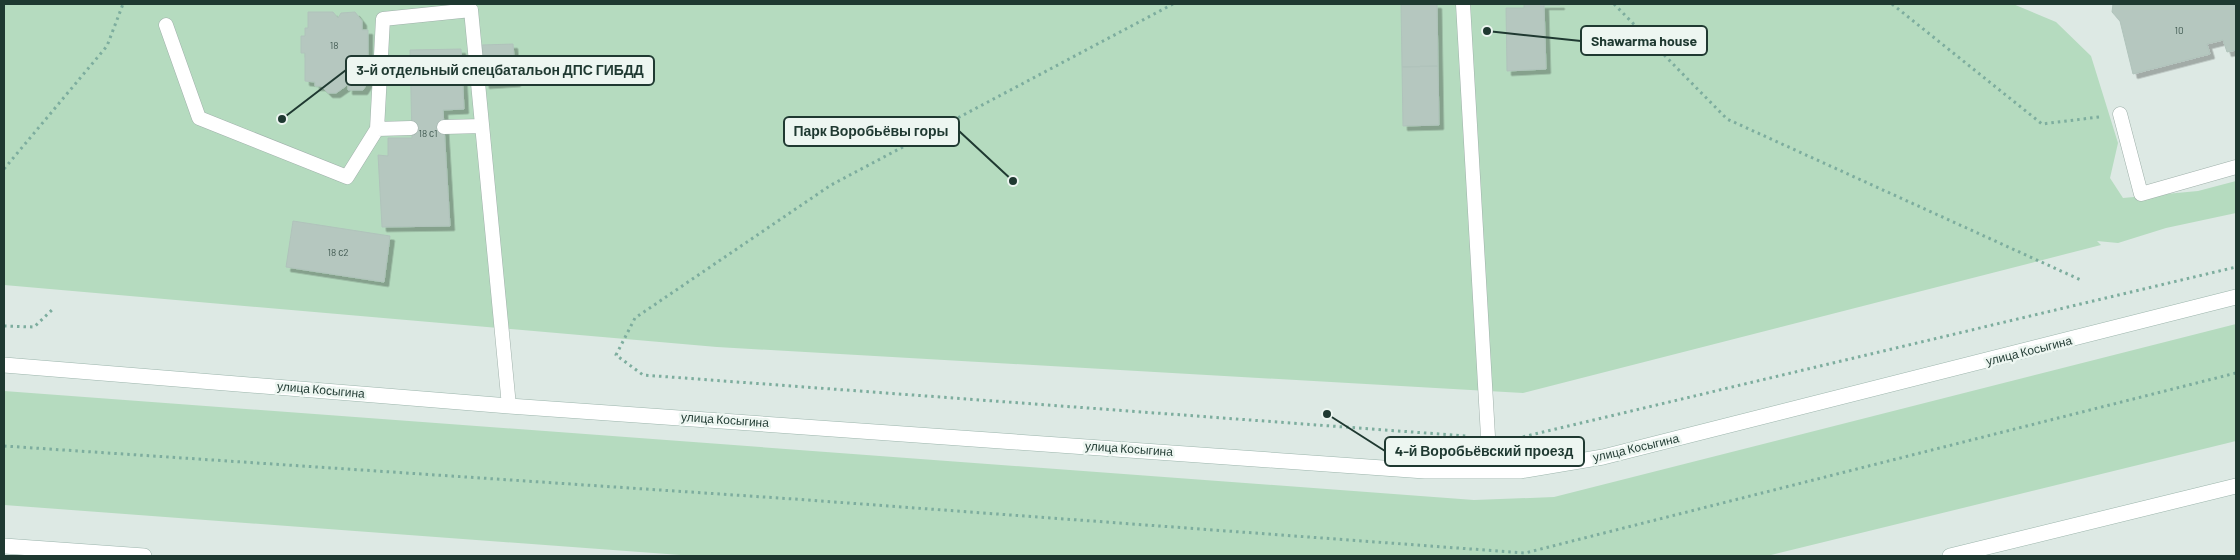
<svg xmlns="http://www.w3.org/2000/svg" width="2240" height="560" font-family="Barlow,sans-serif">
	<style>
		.green { fill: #b5dbbf }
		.building { fill: #b5c7bf; stroke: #b0c3bb; filter: url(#shadow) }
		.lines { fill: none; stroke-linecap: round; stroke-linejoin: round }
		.lane-casing { stroke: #a0b1ab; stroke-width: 15 }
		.secondary-casing { stroke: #9cb5ac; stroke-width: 16 }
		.path { stroke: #7dad9e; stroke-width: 3; stroke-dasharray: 2.5 4; stroke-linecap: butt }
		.lane { stroke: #fff; stroke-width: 14 }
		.secondary { stroke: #fff; stroke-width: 15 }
		.labels { text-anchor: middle; stroke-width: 5; stroke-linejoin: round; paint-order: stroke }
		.number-label { font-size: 10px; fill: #445c54 }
		.street-label { font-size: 12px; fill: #1f3931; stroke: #edf6f1 }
		.leader { fill: none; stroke: #1f3931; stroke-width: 2 }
		.callout-dot { fill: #1f3931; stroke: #edf6f1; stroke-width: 2 }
		.callout { fill: #edf6f1; stroke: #1f3931; stroke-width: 2 }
		.callout-label { font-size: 14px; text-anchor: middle; font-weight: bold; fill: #1f3931 }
	</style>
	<defs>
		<filter id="shadow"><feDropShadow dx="4.5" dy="4.5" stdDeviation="0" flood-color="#0004"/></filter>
	</defs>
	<rect width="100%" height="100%" fill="#dde9e4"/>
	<path class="green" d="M4,4H2013L2056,22L2091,56L2118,143L2110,178L2123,198L2198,191L2236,181V213L2166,228L2118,243L2097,241L2101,245L1523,393L717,347L4,285Z
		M2236,324V441L1767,556H694L4,505V391L1474,500L1554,497Z"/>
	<path class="building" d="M1401,4H1437L1438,66L1402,67Z
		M1524,4H1560V5H1544L1546,69L1507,71L1506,8H1524Z
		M2113,4H2236V50L2227,52L2223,40L2207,44L2210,54L2133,74L2120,21L2112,12Z
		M308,12H333L338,18L341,13L355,12L362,21V30H368V82L363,90H348V82L346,86L336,93H328L321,86H315V82L305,81V53H301V36H305V28H308Z
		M513,44L516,82L485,84L482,45Z
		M461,49L464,109L443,110L450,226L382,227L378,155L388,156V138H412L410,50Z
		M1438,66L1439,125L1403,126L1402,67Z
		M293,221L390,236L384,282L286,267Z"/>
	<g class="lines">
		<defs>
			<path id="lane" d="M1463,4L1490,471
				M166,25L199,118L347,177L377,129L383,19L471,10L509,406
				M2120,114L2141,194L2236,167
				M444,127L482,126
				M377,129L411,128"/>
			<path id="secondary" d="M4,365L509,406L1425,471H1520L1603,457L2236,297
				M4,546L144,556
				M1950,556L2236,486"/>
		</defs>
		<use href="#lane" class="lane-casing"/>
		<use href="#secondary" class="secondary-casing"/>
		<path class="path" d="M1173,4L831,185L635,318L616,355L643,375L1466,436
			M1614,4L1727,119L2083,281
			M1892,4L2042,124L2099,117
			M4,169L107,46L123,4
			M4,326L34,327L53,309
			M1510,438H1518L2236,267
			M4,446L794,499L1525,553L2236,373"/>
		<use href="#lane" class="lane"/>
		<use href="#secondary" class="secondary"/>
	</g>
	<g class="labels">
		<g class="number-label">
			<text x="2179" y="34">10</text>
			<text x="334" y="49">18</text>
			<text x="428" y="137">18 с1</text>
			<text x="338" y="256">18 с2</text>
		</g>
		<g class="street-label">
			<text transform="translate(2029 351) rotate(-14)" y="4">улица Косыгина</text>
			<text transform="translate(321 390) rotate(5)" y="4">улица Косыгина</text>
			<text transform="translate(725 420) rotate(4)" y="4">улица Косыгина</text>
			<text transform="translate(1636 448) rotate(-13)" y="4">улица Косыгина</text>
			<text transform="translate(1129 449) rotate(4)" y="4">улица Косыгина</text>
		</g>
	</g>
	<path class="leader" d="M1487 31L1581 41M282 119L346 70M1013 181L959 131M1327 414L1385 451"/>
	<g class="callout-dot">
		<circle cx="1487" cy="31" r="5"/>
		<circle cx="282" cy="119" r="5"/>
		<circle cx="1013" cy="181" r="5"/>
		<circle cx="1327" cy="414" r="5"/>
	</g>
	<g class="callout">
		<rect x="1581" y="26" width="126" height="29" rx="5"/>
		<rect x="346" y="56" width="308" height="29" rx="5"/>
		<rect x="784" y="117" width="175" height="29" rx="5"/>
		<rect x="1385" y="437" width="199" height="29" rx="5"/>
	</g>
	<g class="callout-label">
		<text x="1644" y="46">Shawarma house</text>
		<text x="500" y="75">3-й отдельный спецбатальон ДПС ГИБДД</text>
		<text x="871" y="136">Парк Воробьёвы горы</text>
		<text x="1484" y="456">4-й Воробьёвский проезд</text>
	</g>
	<rect width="2240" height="560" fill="none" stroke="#1f3931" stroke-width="10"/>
</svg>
